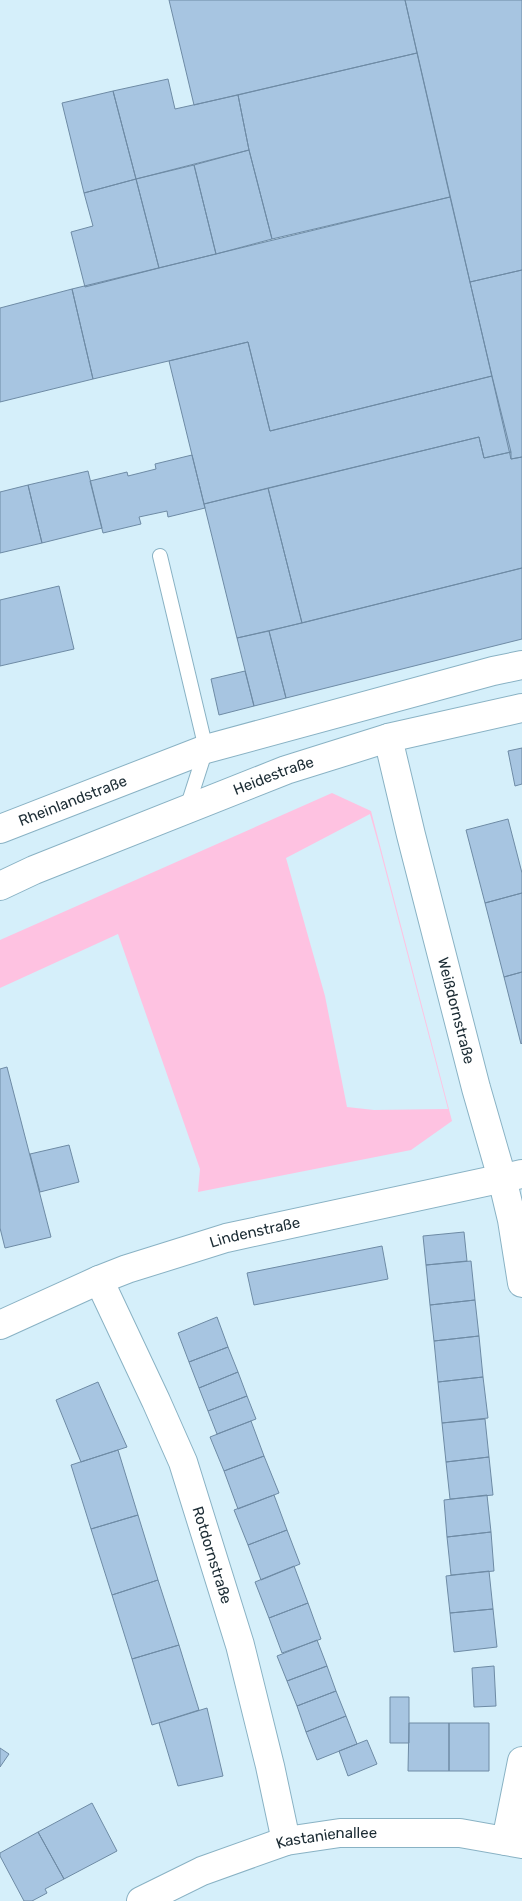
<svg xmlns="http://www.w3.org/2000/svg" width="522" height="1901" font-family="Rubik,sans-serif">
	<style>
		.green { fill: #fec2e1; fill-rule: evenodd }
		.building { fill: #a7c5e1; stroke: #6e8ba5 }
		.lines { fill: none; stroke-linecap: round; stroke-linejoin: round }
		.lane-casing { stroke: #89b2c4; stroke-width: 16 }
		.street-casing { stroke: #89b2c4; stroke-width: 30 }
		.secondary-casing { stroke: #89b2c4; stroke-width: 30 }
		.lane { stroke: #fff; stroke-width: 14 }
		.street { stroke: #fff; stroke-width: 28 }
		.secondary { stroke: #fff; stroke-width: 28 }
		.labels { text-anchor: middle; stroke-width: 5; stroke-linejoin: round; paint-order: stroke }
		.street-label { font-size: 15px; fill: #1c2c34; stroke: #f0f9fd }
	</style>
	<rect width="100%" height="100%" fill="#d5effa"/>
	<path class="green" d="M332,793L371,811L452,1121L411,1150L198,1192L200,1169L118,934L0,988V940ZM370,814L379,846L448,1109L374,1110L347,1107L325,996L286,858Z"/>
	<path class="building" d="M169,0H405L417,53L194,105Z
		M405,0H522V270L470,282Z
		M417,53L450,197L272,239L249,150L238,95Z
		M168,79L175,109L238,95L249,150L136,179L113,91Z
		M113,91L136,179L84,193L62,103Z
		M249,150L272,239L216,254L194,165Z
		M194,165L216,254L159,268L136,179Z
		M136,179L159,268L85,287L71,232L93,226L84,193Z
		M450,197L492,376L270,431L248,342L93,379L72,289Z
		M522,270V457L511,459L470,282Z
		M72,289L93,379L0,402V308Z
		M248,342L270,431L492,376L511,452L484,458L479,437L204,504L169,361Z
		M479,437L484,458L511,452V459L522,457V568L302,623L268,488Z
		M192,455L205,508L168,517L167,511L139,517L141,524L103,533L90,481L127,472L128,476L156,469L155,464Z
		M88,471L102,528L42,543L28,485Z
		M28,485L42,543L0,553V492Z
		M268,488L302,623L237,638L204,504Z
		M522,568V639L286,698L269,631Z
		M59,586L74,649L0,666V600Z
		M269,631L286,698L254,706L237,638Z
		M245,671L254,706L219,715L211,679Z
		M522,748V784L515,786L508,751Z
		M508,819L522,873V893L485,903L466,830Z
		M522,893V972L504,977L485,903Z
		M522,972V1043L521,1044L504,977Z
		M7,1067L51,1237L5,1248L0,1228V1069Z
		M69,1145L79,1182L40,1192L30,1154Z
		M464,1232L467,1261L426,1265L423,1236Z
		M382,1246L388,1279L254,1305L247,1273Z
		M471,1261L475,1300L430,1305L426,1265Z
		M475,1300L479,1336L434,1341L430,1305Z
		M217,1317L228,1347L189,1362L178,1333Z
		M479,1336L483,1377L438,1382L434,1341Z
		M228,1347L238,1372L199,1388L189,1362Z
		M238,1372L247,1396L208,1411L199,1388Z
		M483,1377L488,1418L442,1423L438,1382Z
		M98,1382L127,1447L81,1462L56,1400Z
		M247,1396L256,1419L217,1434L208,1411Z
		M485,1419L489,1457L446,1462L442,1423Z
		M251,1421L264,1456L224,1471L210,1437Z
		M118,1450L138,1515L91,1529L71,1465Z
		M264,1456L279,1493L238,1509L224,1471Z
		M489,1457L493,1495L450,1499L446,1462Z
		M274,1495L287,1530L248,1545L234,1510Z
		M487,1495L491,1532L447,1537L444,1500Z
		M138,1515L158,1580L112,1595L91,1529Z
		M287,1530L300,1564L261,1580L248,1545Z
		M491,1532L494,1571L451,1575L447,1537Z
		M294,1566L308,1603L269,1618L255,1582Z
		M489,1571L493,1609L450,1613L446,1576Z
		M158,1580L179,1645L132,1659L112,1595Z
		M308,1603L321,1639L282,1653L269,1618Z
		M493,1609L497,1647L454,1652L450,1613Z
		M317,1640L327,1666L287,1681L277,1656Z
		M179,1645L199,1710L152,1725L132,1659Z
		M327,1666L336,1691L297,1706L287,1681Z
		M494,1666L496,1706L474,1707L472,1668Z
		M336,1691L346,1716L306,1732L297,1706Z
		M390,1697H409V1743H390Z
		M207,1708L223,1776L178,1786L159,1723Z
		M346,1716L357,1744L317,1760L306,1732Z
		M409,1723H449V1771H408Z
		M449,1723H489V1771H449Z
		M367,1740L377,1764L348,1776L339,1751Z
		M0,1748L9,1754L0,1767Z
		M92,1803L117,1851L64,1879L38,1832Z
		M38,1832L64,1879L45,1889L47,1893L32,1901H24L0,1856V1853Z"/>
	<g class="lines">
		<defs>
			<path id="lane" d="M160,556L206,749L187,808"/>
			<g id="street">
				<path id="s1" d="M388,738L411,835L476,1088L502,1178L512,1220L522,1283"/>
				<path id="s2" d="M99,1280L156,1401L183,1462L240,1645L270,1766L286,1841"/>
				<path id="s3" d="M0,1325L99,1280L127,1269L226,1238L522,1174"/>
				<path d="M506,1841L522,1761"/>
				<path id="s4" d="M141,1901L202,1871L286,1841L340,1833H460L522,1844"/>
			</g>
			<g id="secondary">
				<path id="s5" d="M0,829L206,749L493,671L522,665"/>
				<path id="s6" d="M0,886L34,870L286,770L388,738L522,708"/>
			</g>
		</defs>
		<use href="#lane" class="lane-casing"/>
		<use href="#street" class="street-casing"/>
		<use href="#secondary" class="secondary-casing"/>
		<use href="#lane" class="lane"/>
		<use href="#street" class="street"/>
		<use href="#secondary" class="secondary"/>
	</g>
	<g class="labels">
		<g class="street-label">
			<text dy="5" stroke="none"><textPath href="#s6" startOffset="295">Heidestraße</textPath></text>
			<text dy="5" stroke="none"><textPath href="#s5" startOffset="78">Rheinlandstraße</textPath></text>
			<text dy="5" stroke="none"><textPath href="#s1" startOffset="281">Weißdornstraße</textPath></text>
			<text dy="5" stroke="none"><textPath href="#s3" startOffset="272">Lindenstraße</textPath></text>
			<text dy="5" stroke="none"><textPath href="#s2" startOffset="298">Rotdornstraße</textPath></text>
			<text dy="5" stroke="none"><textPath href="#s4" startOffset="198">Kastanienallee</textPath></text>
		</g>
	</g>
</svg>
